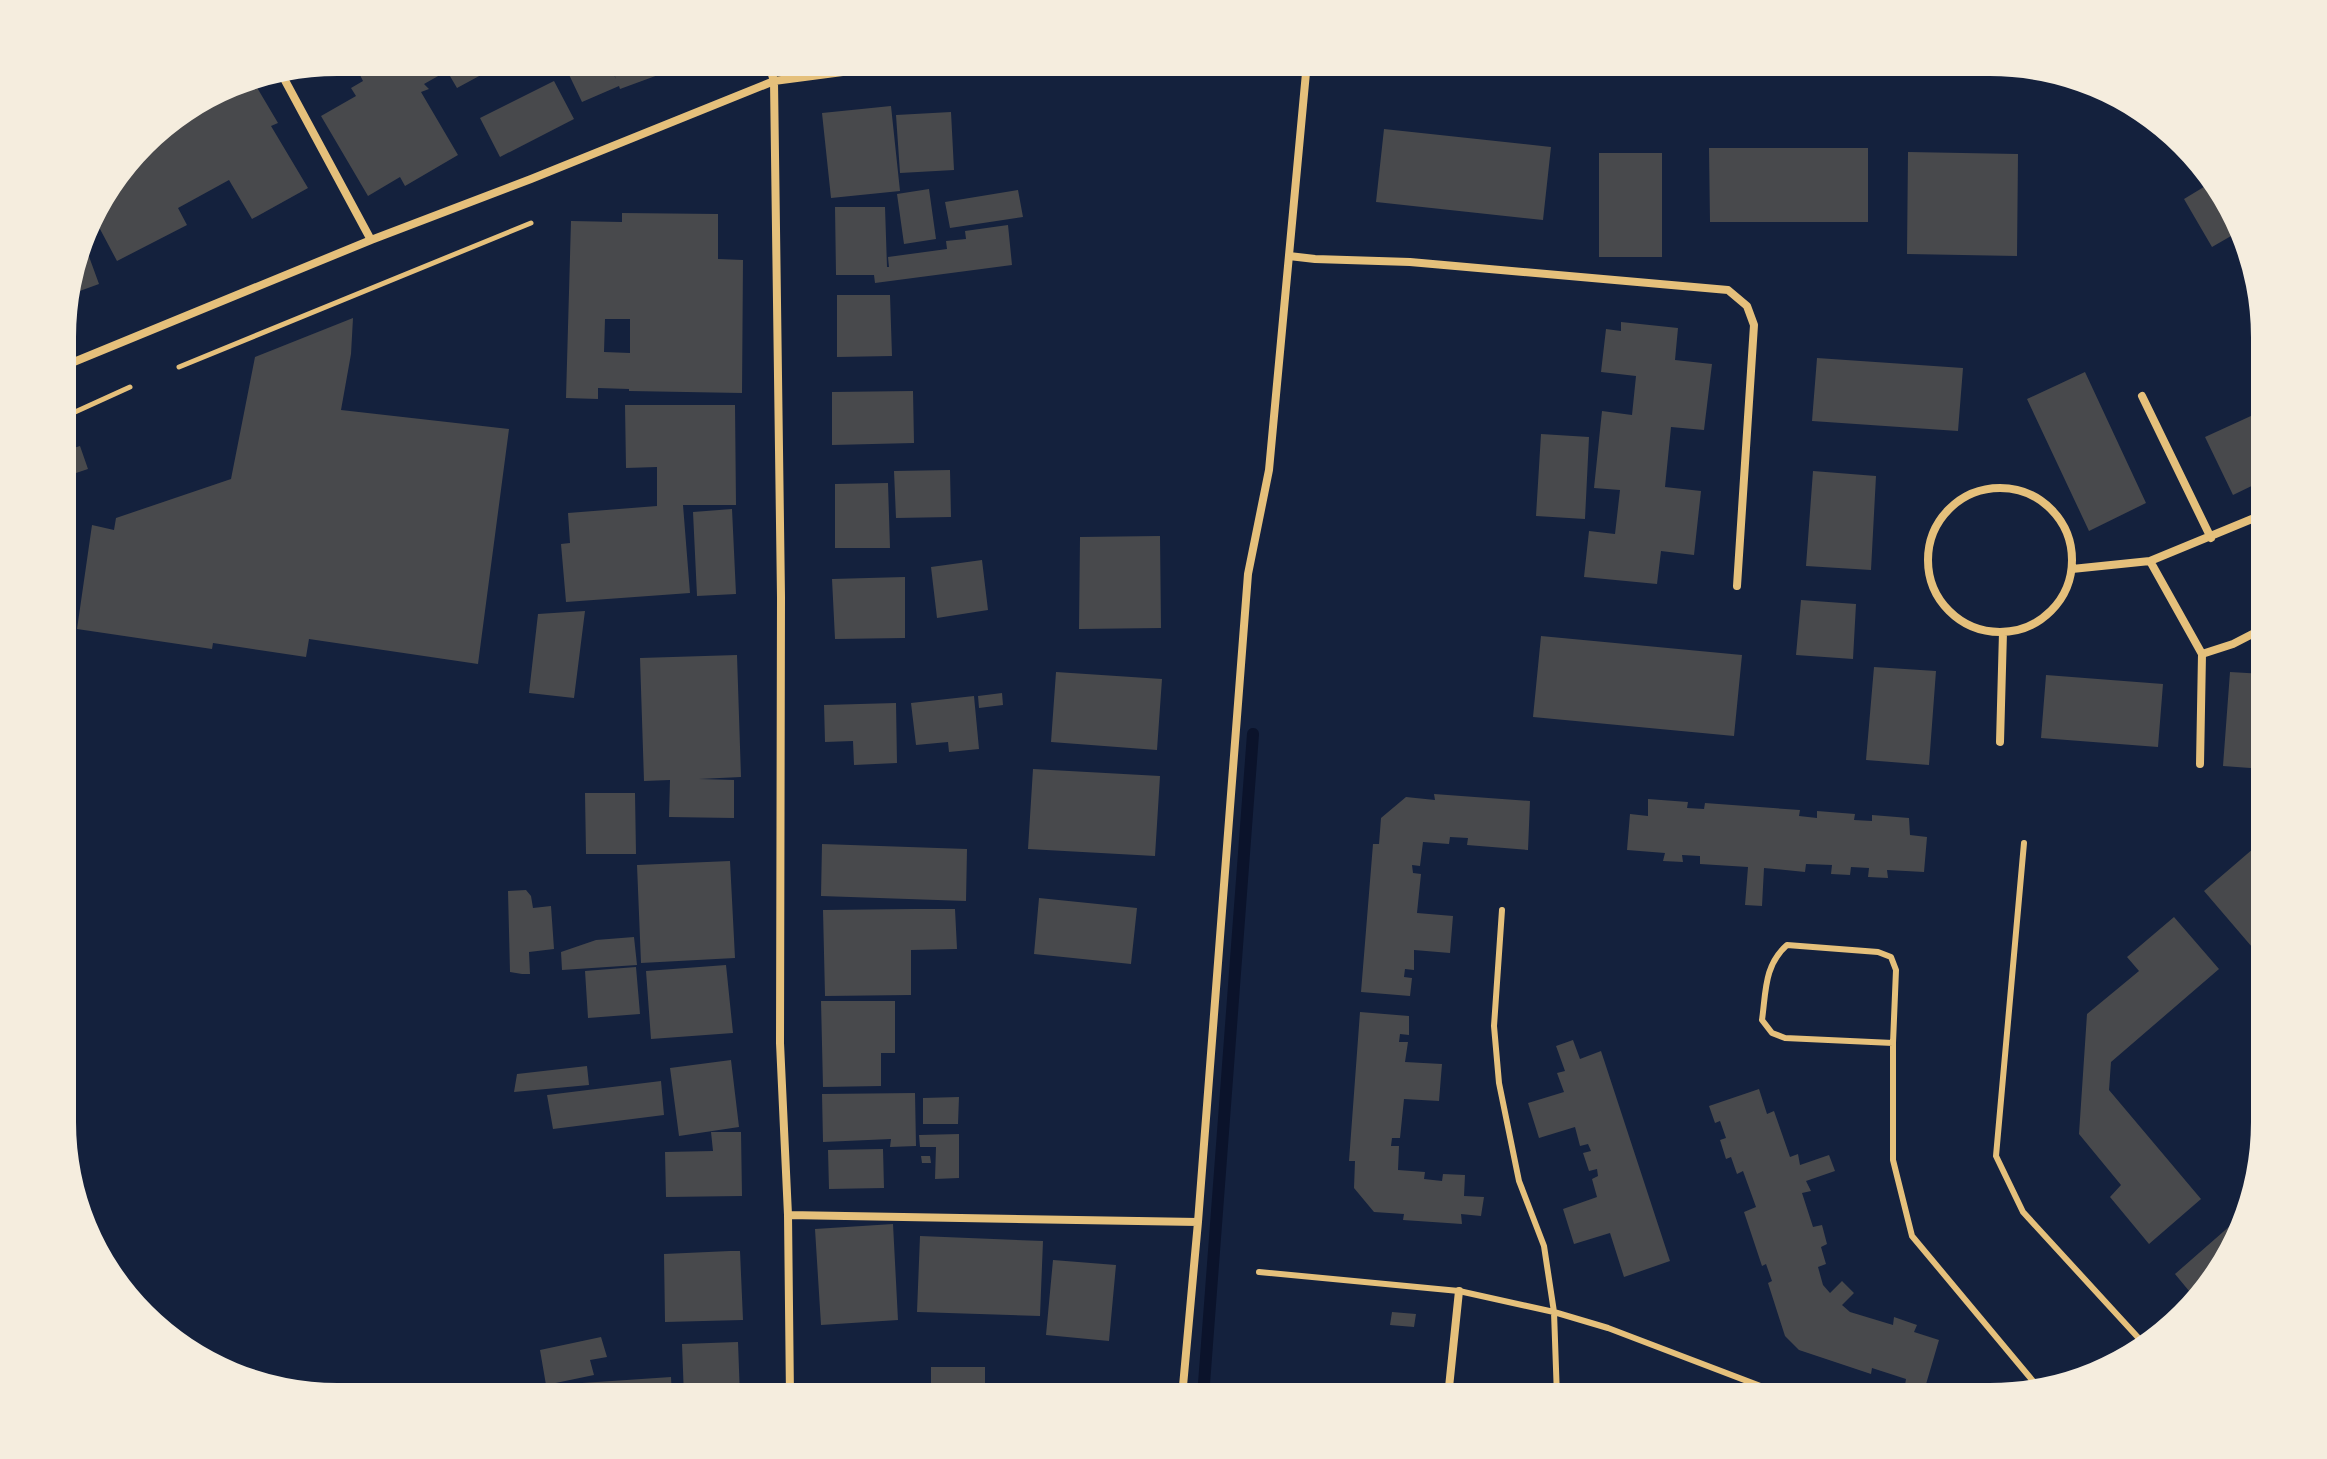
<svg xmlns="http://www.w3.org/2000/svg" width="2327" height="1459" font-family="Mulish,sans-serif">
	<style>
		.lines { fill: none; stroke-linecap: round; stroke-linejoin: round }
		.stream { stroke: #0b132b; stroke-width: 12 }
		.building { fill: #48494c; fill-rule: evenodd }
		.path { stroke: #e5c07b; stroke-width: 5 }
		.service { stroke: #e5c07b; stroke-width: 6 }
		.minor { stroke: #e5c07b; stroke-width: 8 }
	</style>
	<rect width="100%" height="100%" fill="#14213d"/>
	<g class="lines">
		<path class="stream" d="M1203,1397L1253,734"/>
	</g>
	<path class="building" d="M377,62H505L457,88L447,71L424,84L429,89L421,92L458,155L405,186L400,177L368,196L321,116L356,96L351,88L363,81L359,73Z
		M563,62H608L616,79L610,62H679L680,67L620,89L619,86L582,102Z
		M252,79L278,123L271,126L308,188L252,219L229,180L178,208L187,225L117,261L92,214L148,141L193,117L189,110L232,83Z
		M554,81L574,119L500,157L480,118Z
		M891,106L900,191L831,198L822,113Z
		M951,112L954,170L900,173L896,115Z
		M1384,129L1551,147L1543,220L1376,202Z
		M1709,148H1868V222H1710Z
		M1908,152L2018,154L2017,256L1907,254Z
		M1599,153H1662V257H1599Z
		M2212,182L2228,199L2238,232L2212,247L2184,199Z
		M929,189L936,239L904,244L897,194Z
		M1018,190L1023,217L950,228L945,202Z
		M835,207H885L887,267H889L888,257L947,249L946,241L966,239L965,231L1008,225L1012,265L875,283L874,275H836Z
		M622,213L718,214V259L743,260L742,393L629,391V389L598,388V399L566,398L571,221L622,222ZM605,319H630V353L604,352Z
		M83,240L99,284L66,296Z
		M837,295H890L892,356L837,357Z
		M353,318L351,354L341,410L509,429L478,664L309,639L306,657L213,643L212,649L77,629L92,525L114,530L116,518L231,479L255,357Z
		M1621,322L1678,328L1675,360L1712,364L1704,430L1671,427L1665,487L1701,491L1694,555L1661,551L1657,584L1584,577L1589,531L1615,534L1620,490L1594,488L1602,411L1632,415L1636,376L1601,372L1606,329L1621,331Z
		M1817,358L1963,368L1958,431L1812,421Z
		M2085,372L2146,503L2089,531L2027,399Z
		M913,391L914,443L832,445V392Z
		M625,405H735L736,505H683L690,593L566,602L561,544L570,543L568,513L657,506V467L626,468Z
		M2264,410V480L2233,495L2205,437Z
		M1541,434L1589,437L1585,519L1536,516Z
		M80,446L88,469L64,477V451Z
		M950,470L951,517L896,518L894,471Z
		M1813,471L1876,476L1871,570L1806,566Z
		M888,483L890,548H835V484Z
		M732,509L736,594L697,596L693,512Z
		M1160,536L1161,628L1079,629L1080,537Z
		M982,560L988,610L937,618L931,567Z
		M905,577V638L835,639L832,579Z
		M1801,600L1856,604L1853,659L1796,655Z
		M585,611L574,698L529,693L538,614Z
		M1541,636L1742,655L1734,736L1533,717Z
		M737,655L741,777L699,779L734,780V818L669,817L670,780L644,781L640,658Z
		M1874,667L1936,671L1929,765L1866,760Z
		M1056,672L1162,679L1157,750L1051,742Z
		M2230,672L2264,674V769L2223,766Z
		M2046,675L2163,684L2158,747L2041,738Z
		M1002,693L1003,705L979,708L978,696Z
		M974,696L979,749L949,752L948,742L916,745L911,703Z
		M896,703L897,763L854,765L853,741L825,742L824,705Z
		M1033,769L1160,776L1155,856L1028,849Z
		M585,793H635L636,854H586Z
		M1434,794L1530,801L1528,850L1467,845L1468,838L1450,837L1449,844L1423,842L1420,866L1412,865L1413,873L1421,874L1417,913L1453,916L1450,953L1414,950V970L1405,969L1404,977L1412,978L1410,996L1361,992L1373,844H1379L1381,818L1406,797L1435,800Z
		M1648,799L1688,802L1687,808L1704,809L1705,803L1800,810L1799,816L1817,818V811L1855,814L1854,820L1872,821V815L1909,818L1910,835L1927,837L1924,872L1887,870L1888,878L1868,877L1869,868L1851,867L1850,875L1831,874L1832,865L1806,864L1805,872L1764,868L1762,906L1745,905L1748,867L1700,864V856L1682,855L1683,862L1663,861L1665,853L1627,850L1630,814L1648,816Z
		M2261,842L2264,846V936L2252,947L2204,891Z
		M822,844L967,849L966,901L821,896Z
		M730,861L735,958L641,963L637,865Z
		M526,890L531,896L533,908L551,906L554,949L529,952L530,974H522L510,972L508,891Z
		M1039,898L1137,908L1131,964L1034,954Z
		M914,909H955L957,949L911,950V995L825,996L823,910Z
		M2174,917L2219,969L2111,1062L2109,1090L2201,1199L2149,1244L2110,1197L2121,1185L2079,1134L2087,1014L2139,971L2127,957Z
		M634,937L637,965L562,970L561,952L596,940Z
		M726,965L733,1033L651,1039L646,971Z
		M636,967L640,1014L588,1018L585,971Z
		M821,1001H895V1053H881V1086L823,1087Z
		M1360,1012L1409,1016V1035L1400,1034L1399,1042H1408L1405,1062L1442,1064L1439,1101L1404,1099L1400,1138H1392L1391,1146H1399L1398,1170L1425,1172L1424,1179L1442,1181L1443,1174L1465,1175L1464,1196L1484,1197L1481,1216L1461,1214L1462,1224L1403,1220L1404,1214L1374,1212L1354,1188L1355,1161H1349Z
		M1573,1040L1580,1059L1601,1051L1670,1261L1624,1277L1610,1233L1574,1244L1563,1209L1597,1197L1592,1179L1598,1176L1597,1169L1589,1171L1583,1153L1591,1151L1588,1144L1580,1146L1575,1127L1539,1138L1528,1103L1564,1092L1557,1073L1565,1071L1556,1046Z
		M731,1060L739,1127L679,1136L670,1068Z
		M587,1066L589,1085L514,1092L517,1074Z
		M661,1081L664,1115L553,1129L547,1095Z
		M1759,1089L1767,1114L1774,1111L1790,1157L1798,1154L1800,1165L1829,1155L1835,1171L1806,1181L1811,1191L1802,1193L1813,1227L1822,1225L1827,1244L1821,1247L1826,1264L1818,1267L1823,1285L1830,1293L1842,1281L1854,1293L1842,1305L1850,1312L1893,1325L1894,1317L1917,1325L1914,1332L1939,1340L1924,1391L1905,1385L1906,1379L1872,1368L1871,1374L1799,1350L1785,1336L1768,1283L1772,1281L1766,1264L1762,1266L1744,1212L1756,1207L1743,1171L1737,1174L1731,1157L1726,1159L1720,1140L1726,1138L1720,1121L1715,1123L1709,1106Z
		M915,1093L916,1146L890,1147L891,1139L823,1142L822,1094Z
		M959,1097L958,1124H923V1098Z
		M711,1132H741L742,1196L666,1197L665,1152L713,1151Z
		M959,1134V1178L935,1179L936,1147H920L919,1135Z
		M883,1149L884,1188L829,1189L828,1150Z
		M921,1156H930L931,1163H922Z
		M893,1224L898,1320L821,1325L815,1229Z
		M2231,1225L2234,1229L2219,1274L2194,1297L2175,1274Z
		M920,1236L1043,1241L1040,1316L917,1312Z
		M730,1251H740L743,1320L665,1322L664,1254Z
		M1053,1260L1116,1265L1109,1341L1046,1335Z
		M1392,1312L1416,1314L1414,1327L1390,1325Z
		M601,1337L607,1357L590,1360L594,1375L546,1385L540,1350Z
		M738,1342L740,1397H684L682,1344Z
		M931,1367H985V1397H931Z
		M671,1377L672,1397H451L450,1392Z"/>
	<g class="lines">
		<path class="path" d="M179,367L531,223
			M64,417L130,387"/>
		<path class="service" d="M2024,843L1996,1156L2023,1212L2144,1344
			M1502,910L1494,1026L1499,1083L1519,1181L1544,1246L1554,1312L1557,1397
			M1893,1043L1785,1038L1772,1033L1762,1020C1766,992 1764,965 1787,945L1878,952L1891,957L1896,970L1893,1043V1160L1912,1236L2038,1387
			M1259,1272L1459,1291L1554,1312L1608,1328L1789,1397"/>
		<path class="minor" d="M768,62L774,81L781,597L780,1043L788,1215L790,1397
			M281,73L371,240
			M1289,256L1315,259L1410,262L1728,290L1747,306L1754,325L1737,586
			M64,366L371,240L531,179L774,81L873,68L984,62
			M2142,396L2211,538
			M1928 560a72 72 0 1 1 144 0a72 72 0 1 1-144 0Z
			M2150,561L2202,654L2233,644L2264,628
			M2072,569L2150,561L2264,514
			M2000,742L2003,632
			M2200,764L2202,654
			M788,1215L1198,1222
			M1182,1397L1198,1222L1248,574L1269,470L1307,62
			M1448,1397L1459,1291"/>
	</g>
	<path d="M0 0H2327V1459H0ZM337 76H1990A261 261 0 0 1 2251 337V1122A261 261 0 0 1 1990 1383H337A261 261 0 0 1 76 1122V337A261 261 0 0 1 337 76Z" fill="#f5edde" fill-rule="evenodd"/>
</svg>
